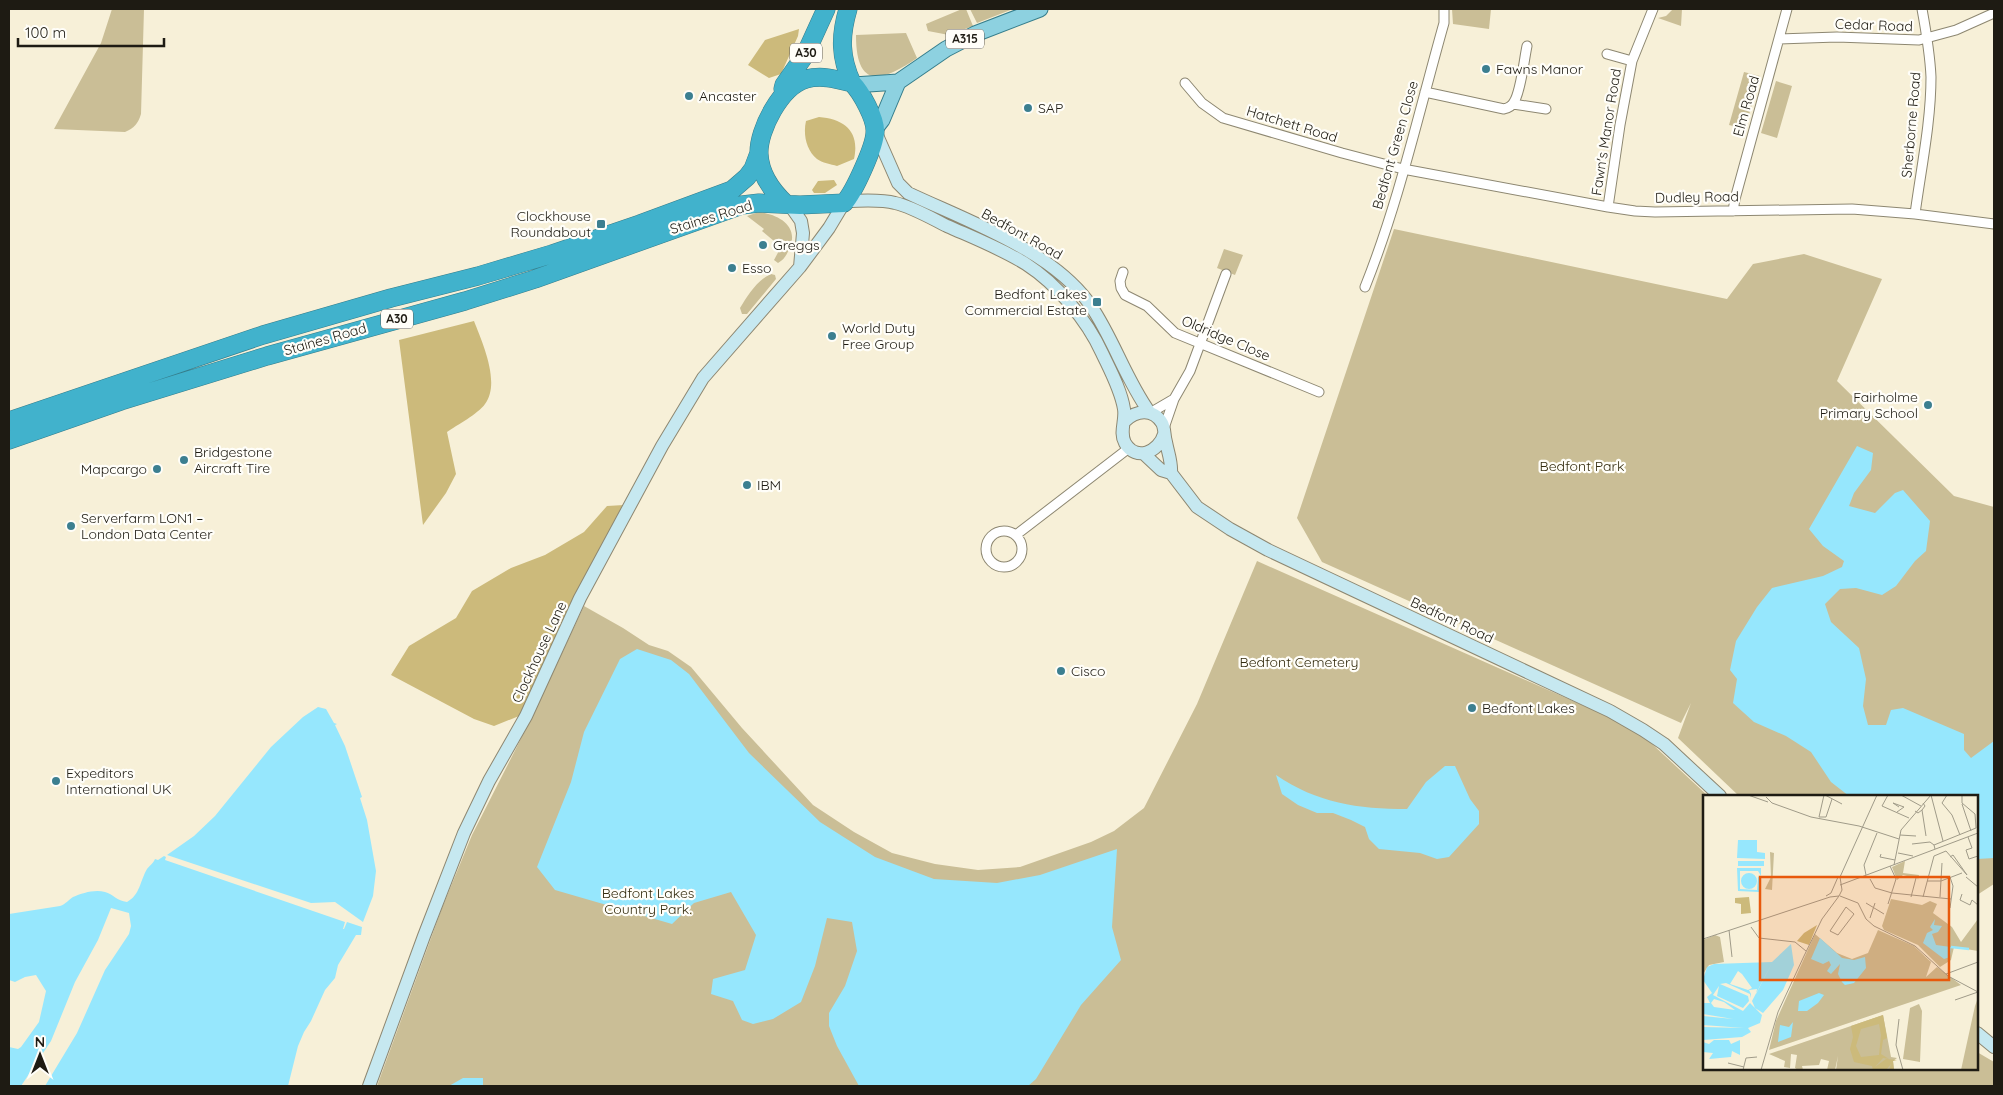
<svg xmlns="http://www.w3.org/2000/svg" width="2003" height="1095" font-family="Quicksand,sans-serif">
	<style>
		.green { fill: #cabe96 }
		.forest { fill: #ccba7b }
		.water { fill: #96e7fd }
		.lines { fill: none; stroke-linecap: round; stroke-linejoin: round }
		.street-casing { stroke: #8d8771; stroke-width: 11 }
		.secondary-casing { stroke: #8d8771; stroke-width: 14 }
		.primary-casing { stroke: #357d8b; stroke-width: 17 }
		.highway-casing { stroke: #357d8b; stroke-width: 19 }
		.street { stroke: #fff; stroke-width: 9 }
		.secondary { stroke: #c6e8f0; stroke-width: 12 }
		.primary { stroke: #8dd1e0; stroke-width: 15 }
		.highway { stroke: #41b2cc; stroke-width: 18 }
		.poi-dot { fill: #3c7f90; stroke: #fffef9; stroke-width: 2 }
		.labels { text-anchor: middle; stroke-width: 4.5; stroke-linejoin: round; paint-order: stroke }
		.shield { fill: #fffef9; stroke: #625f58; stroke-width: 1 }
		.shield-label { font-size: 12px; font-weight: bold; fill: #1e1b13 }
		.street-label { font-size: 14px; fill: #1e1b13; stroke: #fffef9 }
		.poi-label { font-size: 14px; fill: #1e1b13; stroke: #fffef9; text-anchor: start }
		.park-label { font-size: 14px; fill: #332b0e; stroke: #fffef9 }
		.inset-river { fill: none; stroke: #96e7fd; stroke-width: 2.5 }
		.inset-road { fill: none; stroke: #a09b89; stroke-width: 1 }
		.view { fill: #e8590c; fill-opacity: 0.15; stroke: #e8590c; stroke-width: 2.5 }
		.inset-edge { fill: none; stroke: #1e1b13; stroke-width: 2.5 }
	</style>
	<rect width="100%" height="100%" fill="#f7f0d8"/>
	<path class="green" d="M112,9H144L141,114C138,124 134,128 125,132L54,129L101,43Z
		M962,9H966L973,26L949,35L928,31L926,24Z
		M970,9H1013L977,23Z
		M1452,9H1491L1489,29L1453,24Z
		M1673,9H1682L1681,26L1658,18L1666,16Z
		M906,33L917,58C882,82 856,90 856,35Z
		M1744,72L1760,76L1745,129L1729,125Z
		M1776,81L1792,86L1777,138L1761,133Z
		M759,212C777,214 799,225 790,247C787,254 785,259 778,263L774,260L781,247L762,231L764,229L747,216Z
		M1394,229L1727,299L1753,264L1804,254L1882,279L1837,381L1954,496L1994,507V884L1977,895V796H1739L1678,738L1691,703L1681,723L1322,562L1297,518Z
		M1224,249L1243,255L1235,275L1217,268Z
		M771,274L775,275L776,279L747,314H742L740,308C748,295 757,280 771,274Z
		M1257,561L1636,729L1708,796H1704V1069H1977V1052L1994,1062V1086H377L442,908L472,835L532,717L584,606L623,628L649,645L668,651L691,667L742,728L813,805L854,832L892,853L935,864L978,870L1020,867L1091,842L1114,831L1144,808L1197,704Z"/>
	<path class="forest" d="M799,29L798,36L781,74L769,78L748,65L765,40Z
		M819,117C845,119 860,132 854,159L837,166C831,164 822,163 817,159C806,150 803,134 806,121Z
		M834,180L837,185L825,193H814L812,190L818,181Z
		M474,321C482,342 501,383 485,404C478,414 457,425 447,432L456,474L446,493L423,525L399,340Z
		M624,505L519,716L494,726L474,719L391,675L409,646L456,618L472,591L511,568L545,555L584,532L607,506Z"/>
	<path class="water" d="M1857,446L1873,453L1871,470L1854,493L1849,506L1875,513L1895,493L1903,490L1930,521L1926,551L1915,561L1896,586L1882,595L1856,588L1840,589L1825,604L1831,622L1859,648L1866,679L1863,706L1868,725H1886L1891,710L1903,708L1964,734V750L1971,758L1994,741V858L1977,859V796H1849L1831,782L1811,752L1786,736L1754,722L1733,703L1737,679L1730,670L1736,641L1757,607L1772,588L1823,576L1842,567L1844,561L1823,546L1809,529Z
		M637,649L671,660L689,674L749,753L820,822L875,857L934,879L997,883L1040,875L1117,849L1112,927L1121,960L1081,1005L1036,1079L1028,1086H859L837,1046L829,1026V1013L845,986L857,951L852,922L827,918L815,966L801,1002L773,1019L753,1024L742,1020L733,1001L711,994L713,979L745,970L756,935L731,892L694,903L672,924L555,890L537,867L571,782L584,732L620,659Z
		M318,707L326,709L334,723L337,724L335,725L345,746L362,797L360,798L367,820L376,871L373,896L363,922L335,902L311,903L167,855L194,836L215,816L271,747L303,717Z
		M1445,766H1455L1470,799L1479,811V824L1449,857L1437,859L1420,853L1379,849L1369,839L1365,827L1351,820L1333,813H1317L1298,805L1282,794L1276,775C1317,803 1358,809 1407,809L1426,782Z
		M164,856L166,857L165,860L345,922L343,929H344L347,922L362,927L361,935H356L338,965L335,978L325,990L311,1021L304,1032L298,1046L288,1086H45L77,1033L105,970L129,934L131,926L129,913L111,908L98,940L75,982L51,1041L21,1086H9V1047L18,1049L21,1047L39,1022L46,991L36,975L25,977L15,982L9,980V914L60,906C66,904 68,900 73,897C82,893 95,889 105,892C113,894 117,901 127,902C140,895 140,881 147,869C149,866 153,864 155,859L158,860Z
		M463,1078H483V1086H449Z"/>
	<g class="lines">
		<defs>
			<path id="street" d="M1779,39L1837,37L1919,40L1956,30L1994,13
				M1607,54L1632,61
				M1185,83L1202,103L1223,118L1342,153L1403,169L1608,207L1635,211L1655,212L1852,209L1915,214L1994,224
				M1425,92L1504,109C1508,108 1512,106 1514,102C1521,91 1524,60 1527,46
				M1513,104L1546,109
				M1608,207L1620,125L1632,61L1653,9
				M1733,211L1735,199L1787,9
				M1915,214C1921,169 1931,122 1931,77C1930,54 1926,31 1922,9
				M1123,272L1120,281L1121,288L1125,295L1147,306L1175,333L1319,392
				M1365,287C1399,202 1419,111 1444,23V9
				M1150,413L1174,399
				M1164,428L1174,399L1190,371L1226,274
				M986 549a18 18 0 1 1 36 0a18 18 0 1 1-36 0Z
				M1016,535L1129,448"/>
			<path id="secondary" d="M876,133L898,183L908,193C967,221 1054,251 1091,306C1114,340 1126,380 1150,413
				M846,201C862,201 880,199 895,203C910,206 933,219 947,226C974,238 1002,249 1026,264C1057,284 1087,320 1102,353C1110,370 1121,390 1124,409C1126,421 1119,432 1125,443C1136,462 1159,452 1164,434
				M789,204L801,221L803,233L800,267
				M1125,421C1136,410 1153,408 1162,423C1165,428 1164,436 1166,442C1168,453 1172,462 1171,473L1197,507L1230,529L1268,550L1610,711L1643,730L1664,744L1720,796
				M1144,454L1161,470L1171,473
				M1977,1033L1994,1047
				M369,1086L424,936L464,833L489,781L526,716L580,598L662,446L703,378L800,267L829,228L844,203"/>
			<path id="primary" d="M854,85L898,82L946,49L975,34L1040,9
				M875,129L882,120L898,82"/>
			<path id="highway" d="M848,9C840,36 840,57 852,83
				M783,89L784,85L805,55L826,9
				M9,421L263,335L391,298L478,276L552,254L640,224L732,190L747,177L753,169L759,153
				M9,440L121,401L267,356L465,301L535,279L742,205L759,203L800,205L844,203C854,192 875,146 875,132C876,119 861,92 852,83C836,79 822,75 806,79C781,86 758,130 759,154C760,174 772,191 786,204"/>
		</defs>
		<use href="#street" class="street-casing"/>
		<use href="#secondary" class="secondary-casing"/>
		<use href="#primary" class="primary-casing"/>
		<use href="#highway" class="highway-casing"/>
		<use href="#street" class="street"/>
		<use href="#secondary" class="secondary"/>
		<use href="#primary" class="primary"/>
		<use href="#highway" class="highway"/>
	</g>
	<g class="poi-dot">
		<circle cx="1486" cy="69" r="5"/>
		<circle cx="689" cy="96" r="5"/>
		<circle cx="1028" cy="108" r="5"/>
		<rect x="596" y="219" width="10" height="10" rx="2.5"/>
		<circle cx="763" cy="245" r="5"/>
		<circle cx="732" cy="268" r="5"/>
		<rect x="1092" y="297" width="10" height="10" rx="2.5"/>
		<circle cx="832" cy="336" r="5"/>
		<circle cx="1928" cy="405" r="5"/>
		<circle cx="184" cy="460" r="5"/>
		<circle cx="157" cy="469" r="5"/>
		<circle cx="747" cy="485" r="5"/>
		<circle cx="71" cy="526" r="5"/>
		<circle cx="1061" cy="671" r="5"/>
		<circle cx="1472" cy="708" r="5"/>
		<circle cx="56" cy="781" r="5"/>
	</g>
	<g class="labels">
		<g class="shield">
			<rect x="946" y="29.5" width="38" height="19" rx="4"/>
			<rect x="790" y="43.5" width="32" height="19" rx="4"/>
			<rect x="381" y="309.5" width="32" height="19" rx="4"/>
		</g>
		<g class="shield-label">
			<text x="965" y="43">A315</text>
			<text x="806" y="57">A30</text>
			<text x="397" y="323">A30</text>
		</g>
		<g class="street-label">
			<text transform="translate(1874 25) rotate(2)" y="5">Cedar Road</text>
			<text transform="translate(1746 106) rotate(-74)" y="5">Elm Road</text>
			<text transform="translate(1292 124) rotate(17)" y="5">Hatchett Road</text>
			<text transform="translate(1911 125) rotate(-85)" y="5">Sherborne Road</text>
			<text transform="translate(1606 132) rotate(-81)" y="5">Fawn's Manor Road</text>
			<text transform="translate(1395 145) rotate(-74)" y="5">Bedfont Green Close</text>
			<text transform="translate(1697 197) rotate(-1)" y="5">Dudley Road</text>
			<text transform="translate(711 217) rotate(-17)" y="5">Staines Road</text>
			<text transform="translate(1022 234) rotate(29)" y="5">Bedfont Road</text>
			<text transform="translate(1226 338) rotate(23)" y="5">Oldridge Close</text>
			<text transform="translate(325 339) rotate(-16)" y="5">Staines Road</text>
			<text transform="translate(1452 620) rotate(25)" y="5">Bedfont Road</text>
			<text transform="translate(539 652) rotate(-65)" y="5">Clockhouse Lane</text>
		</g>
		<g class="poi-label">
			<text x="1496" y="74">Fawns Manor</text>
			<text x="699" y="101">Ancaster</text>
			<text x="1038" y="113">SAP</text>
			<text x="591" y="221" text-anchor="end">Clockhouse<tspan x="591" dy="16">Roundabout</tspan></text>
			<text x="773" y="250">Greggs</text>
			<text x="742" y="273">Esso</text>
			<text x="1087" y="299" text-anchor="end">Bedfont Lakes<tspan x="1087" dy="16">Commercial Estate</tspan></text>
			<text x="842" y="333">World Duty<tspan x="842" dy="16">Free Group</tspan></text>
			<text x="1918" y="402" text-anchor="end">Fairholme<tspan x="1918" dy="16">Primary School</tspan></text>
			<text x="194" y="457">Bridgestone<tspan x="194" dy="16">Aircraft Tire</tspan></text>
			<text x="147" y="474" text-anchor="end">Mapcargo</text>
			<text x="757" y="490">IBM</text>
			<text x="81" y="523">Serverfarm LON1 –<tspan x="81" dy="16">London Data Center</tspan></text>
			<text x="1071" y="676">Cisco</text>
			<text x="1482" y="713">Bedfont Lakes</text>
			<text x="66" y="778">Expeditors<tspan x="66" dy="16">International UK</tspan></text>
		</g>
		<g class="park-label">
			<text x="1582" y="471">Bedfont Park</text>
			<text x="1299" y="667">Bedfont Cemetery</text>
			<text x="648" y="898">Bedfont Lakes<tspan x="648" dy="16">Country Park.</tspan></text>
		</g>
	</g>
	<g transform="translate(1703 795)">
		<rect width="275" height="275" fill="#f7f0d8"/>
		<path d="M67,57L71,58L69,95L62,94L68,82ZM202,66L200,78L216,80L215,85L214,81L212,83L200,80L194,85L189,72ZM188,104L219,110L227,106L234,109L230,118L249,132L258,147L275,124V156L251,152L248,165L237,172L215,150L181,135L179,131ZM175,135L211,151L228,167L223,182L234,172L258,190L66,255L73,226L112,139L134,158L149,164L165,158ZM12,140L17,142L21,167L6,170L0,179V145ZM275,203V275H258L272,211ZM216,209L219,216L217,267L200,264L207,213ZM180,220L188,262L194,263L190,266L191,275H133L135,261L132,275H124L126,266L118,264L116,270L99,271L100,275H95L92,273L94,260L88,259L87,273L81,272L82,266L66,259Z" fill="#cabe96"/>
		<path d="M46,102L48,118L38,119V109L32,108V103ZM114,130L106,150L94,146L101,138ZM180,220L184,243L180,245L178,259L186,264L180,263L172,272L183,264L194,265L190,266L191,275H186L188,269L183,275H170L169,271L151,267L147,254L150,242L148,231ZM176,229L178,240L176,260L158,262L153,251L158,234Z" fill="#ccba7b" fill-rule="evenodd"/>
		<path d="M35,45H54V57L62,58V64L34,63ZM35,66H61V71H35ZM34,73H58V81L55,76H37V94L54,95L55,82H58L56,97L35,96ZM38 86a8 8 0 1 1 16 0a8 8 0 1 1-16 0ZM232,124L231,130L239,131L235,137L229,139L233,150L248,152L247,162L241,164L220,148L224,138L230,135L227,132ZM117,143L139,163L151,165L162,162L163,173L151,188L142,190L139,187L135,179L137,169L128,179L124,176L128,170L126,166L120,169L108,164ZM88,149L91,170L80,195L60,218L52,213L49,206L69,168L53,199L54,194L46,195L48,199V203L47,199L23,188L17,189L45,201L46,206L40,213L14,201L16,191L10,200L40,216L47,208L59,220L57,228L45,233L48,237L39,242L0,245V232L41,233L0,230V221L30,224L0,219V208H7L4,202L9,198L0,185L4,172L11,169L69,167ZM35,176L39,179L49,193L45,195L27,189ZM11,204L21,207L32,215L11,212L8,208ZM116,198L121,200L115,208L104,216H95L96,206ZM90,227L88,242L75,247L77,230L86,232ZM11,245H26L28,249L37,245V260L29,256L28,262L6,264L10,258L0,257V247L6,249Z" fill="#96e7fd" fill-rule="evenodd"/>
		<path class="inset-river" d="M248,152L266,154"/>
		<path class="inset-road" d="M45,0L65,7M121,0L116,22H123L129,4M122,0L139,9M185,0L179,11L206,23M198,0L218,11M228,0L240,46M244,0L239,8L249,20L257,40M63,2L69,8L108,22L156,31L196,44M259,9L268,36M219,15L223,41M212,16L215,18L219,15L222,11L220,8M194,17L201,12L190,8L196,12M197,40L213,41M265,42L269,53L263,55L266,64L275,61M209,49L227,47L231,50M232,54L231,50L273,33L272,19L259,8V0M243,56L264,80M195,58L210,61M178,59L177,62L192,65M247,62L250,60L264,80M191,70L198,35L228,0M163,80L161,70L174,38M263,82L275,92M167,84L172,93L189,98L248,104M224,86H238L259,78M137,90L275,38M259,99L257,105L267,110L269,105L275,110M123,101L128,98L135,82M137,101L155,108L163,124L171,131L212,151L245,181L275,197M208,102L213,83M220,102L231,61L243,56M237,102L239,68M163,108L181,119M185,109L193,84L187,71M143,112L151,119L135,140L127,136ZM247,113L250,91L247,82M167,123L172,108M48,132L56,143L92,147L103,156M26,135L29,162M0,144L127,102L136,101L139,95L137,82L174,0M243,179L275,167M252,205L275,197M196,224L193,250L200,275M25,268L41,272M40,275L43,263L54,262M58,275L75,217L101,161L119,124L136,101"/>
		<path class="view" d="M57,82H246V185H57Z"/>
		<rect width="275" height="275" class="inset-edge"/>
	</g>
	<rect width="2003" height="1095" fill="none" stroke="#1e1b13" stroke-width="20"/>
	<g transform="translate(40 1055)" stroke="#fffef9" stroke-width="4" paint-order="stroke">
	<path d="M0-4L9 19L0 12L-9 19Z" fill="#1e1b13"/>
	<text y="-8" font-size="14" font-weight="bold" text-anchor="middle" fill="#1e1b13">N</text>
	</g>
	<path d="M18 38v8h146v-8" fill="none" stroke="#1e1b13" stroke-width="2.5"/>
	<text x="25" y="38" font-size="15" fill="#1e1b13" stroke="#fffef9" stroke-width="4" paint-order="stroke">100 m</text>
</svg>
